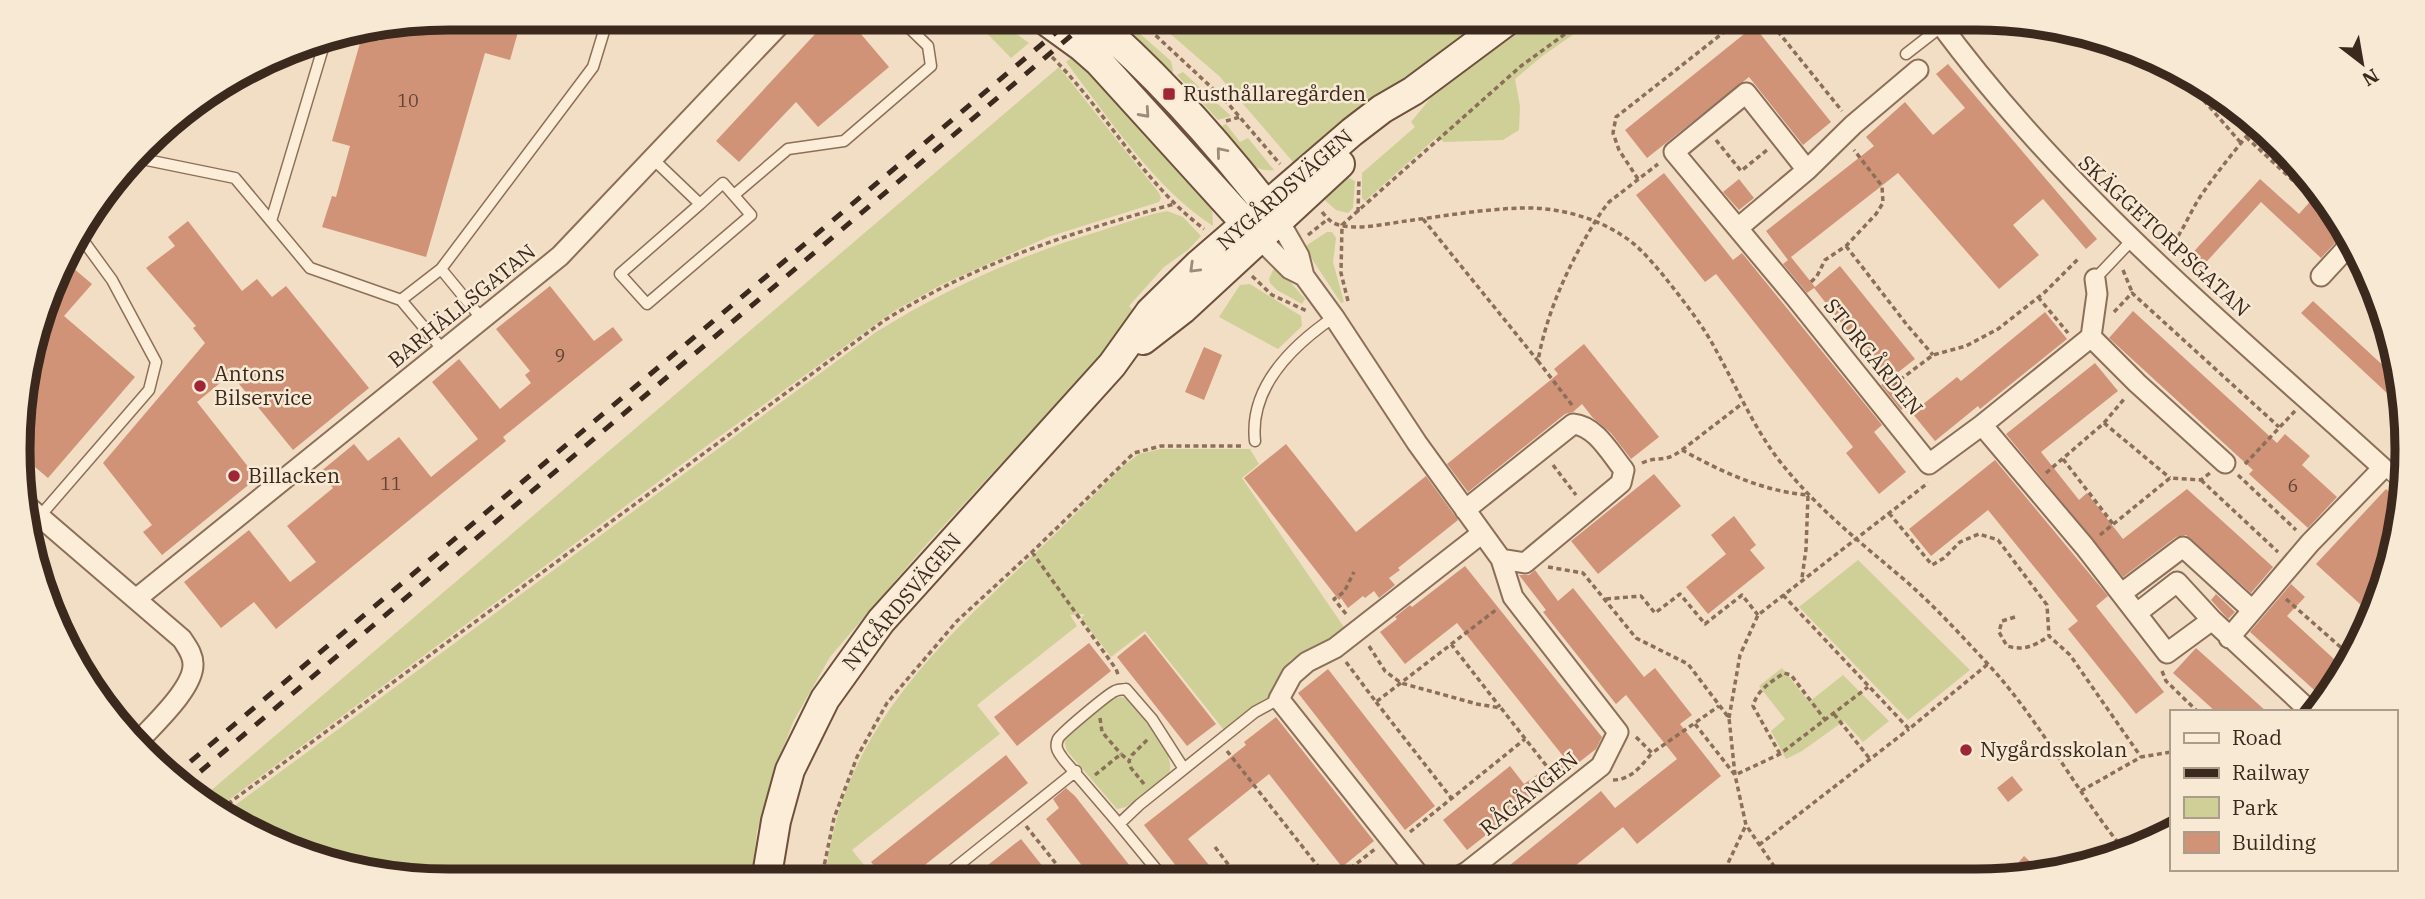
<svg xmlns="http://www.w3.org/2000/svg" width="2425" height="899" font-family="'IBM Plex Serif',serif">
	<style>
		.green { fill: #cfd097 }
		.building { fill: #d19378 }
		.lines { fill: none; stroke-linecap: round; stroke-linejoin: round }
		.lane-casing { stroke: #8d6f59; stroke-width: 13 }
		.street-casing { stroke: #8d6f59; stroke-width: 23 }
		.secondary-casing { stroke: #6e503c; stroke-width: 32 }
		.path { stroke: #8d6f59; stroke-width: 3.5; stroke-dasharray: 5 3.5; stroke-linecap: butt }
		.lane { stroke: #fbedd8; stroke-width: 10 }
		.street { stroke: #fbedd8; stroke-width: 19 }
		.secondary { stroke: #fbedd8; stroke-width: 28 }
		.rail { stroke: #3c291e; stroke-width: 5; stroke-dasharray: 12 12; stroke-linecap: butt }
		.oneway { stroke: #9c8b7b }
		.poi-dot { fill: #9f2634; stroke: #f7e9d4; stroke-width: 2.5 }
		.labels { text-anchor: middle; stroke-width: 5; stroke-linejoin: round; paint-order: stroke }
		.number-label { font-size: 18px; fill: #614434 }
		.poi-label { font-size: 21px; fill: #3c291e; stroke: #f7e9d4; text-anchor: start }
		.street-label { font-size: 21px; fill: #3c291e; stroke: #f7e9d4 }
		.rim { fill: none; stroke: #3c291e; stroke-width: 9 }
	</style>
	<rect width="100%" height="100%" fill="#f1dec4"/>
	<path class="green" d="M972,18H994L1029,43L1011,58Z
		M1122,18L1171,61L1173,70L1172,80L1117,22Z
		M1152,18H1489L1341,123L1293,162L1219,76Z
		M1538,18H1597L1541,57L1515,79L1520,106L1519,130L1503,140L1444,142L1437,137L1365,201L1362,198V173L1415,127L1411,122L1433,95Z
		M1075,55L1212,207L1213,226C1156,190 1107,116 1066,62Z
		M1059,67L1159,193L1161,198L1159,202L1048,237L943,284L894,311L712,442L218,808L201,799Z
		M1183,72L1231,116L1218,120L1177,75Z
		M1226,124L1240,142L1248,138L1274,170C1249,174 1232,145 1216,129Z
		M1345,176L1355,181L1353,208L1348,213L1336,210L1319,195Z
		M1167,211L1183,217L1201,236L1188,250L1164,267L1129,306L1134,311L1115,340L925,546L830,657L793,722L771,781L757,831L751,881H449L337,867L226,812L876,332C947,288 1021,255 1100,231C1122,224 1145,215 1167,211Z
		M1327,232H1332L1336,238L1333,262L1344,302L1341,303L1304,247Z
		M1278,268L1305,299L1302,304L1277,290L1270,283L1269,279L1273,270Z
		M1250,284L1301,316L1302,326L1278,349L1219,317L1240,285Z
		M1161,449H1250L1259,464L1242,478L1346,630L1325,646L1290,660L1274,694L1224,730L1145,631L1111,657L1081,618L1085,614L1070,615L1077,626L977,705L1000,734L852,850L876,880L825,881C839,739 930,652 1028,560C1060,530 1091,498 1122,467L1139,454Z
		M1858,560L1970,670L1908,720L1799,607Z
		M1782,668L1809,702L1843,675L1889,721L1863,742L1844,721L1802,751L1786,759L1771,731L1785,719L1759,686Z
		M1120,697L1127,698C1140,713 1180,756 1168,775L1126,807L1117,809L1067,751L1064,740L1110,700Z"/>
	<path class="building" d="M450,18H522L510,60L485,53L426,257L322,227L332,196L336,197L350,146L332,141L362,36L380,41L384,28Z
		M829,19L838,29L845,22L852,30L855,27L889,67L818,127L796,102L739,162L716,141Z
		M1754,26L1831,122L1803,145L1749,77L1647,158L1625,130Z
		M1948,64L2097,239L2086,249L2043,199L2013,225L2039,255L1999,289L1898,173L1791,257L1815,287L1840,266L1915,359L1887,381L1889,379L1908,404L1901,410L1881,385L1887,381L1814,288L1807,293L1783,264L1788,260L1766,231L1874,146L1866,137L1905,102L1933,135L1965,108L1936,74Z
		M1664,173L1733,260L1742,253L1882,425L1874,432L1906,472L1879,494L1846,453L1853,447L1716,274L1705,282L1636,195Z
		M1739,179L1754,198L1739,210L1723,192Z
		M2260,179L2299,214L2316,195L2344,228L2334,244L2321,258L2261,202L2199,270L2187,259Z
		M188,221L242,291L257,279L272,297L286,286L369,388L293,450L231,374L197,402L257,478L162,555L143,532L152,525L103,463L205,343L193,328L196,326L146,268L175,246L168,237Z
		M66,262L92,284L64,316L135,377L48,478L23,457L21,393Z
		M550,286L594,341L613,327L623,340L503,437L506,441L276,629L254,602L221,628L184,582L249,530L290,582L316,562L287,526L333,488L320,472L354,444L368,461L399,437L431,477L478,439L432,382L459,359L500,409L531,383L525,375L530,371L496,329Z
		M2313,301L2400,381L2404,394L2403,408L2301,313Z
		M2133,311L2277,443L2285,434L2310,456L2302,465L2337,497L2308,528L2249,474L2253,470L2109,338Z
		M2045,312L2067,339L1980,409L1978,406L1935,441L1912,413L1957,377L1961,381Z
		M1584,344L1659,437L1631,459L1611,433L1593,418L1582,404L1573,412L1565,414L1468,492L1447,464L1558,374L1554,369Z
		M1204,347L1222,355L1204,400L1185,392Z
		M2095,363L2118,391L2041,452L2079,500L2087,493L2123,539L2187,489L2273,567L2251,593L2186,535L2176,537L2123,577L2006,434Z
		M1286,444L1356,532L1426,476L1458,520L1398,568L1400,570L1389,578L1395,585L1379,598L1374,591L1365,598L1363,596L1348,608L1341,598L1339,600L1244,478Z
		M1995,460L2108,596L2096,606L2164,692L2136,714L2068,629L2078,621L1988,510L1931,556L1909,529Z
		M1654,474L1681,506L1598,574L1571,541Z
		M2386,489L2397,499L2393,562L2371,614L2316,564Z
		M1734,516L1756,545L1750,550L1765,568L1708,614L1686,587L1726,554L1711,535Z
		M1465,566L1602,737L1596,749L1467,850L1443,820L1510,766L1524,784L1563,756L1457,623L1405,664L1380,632L1397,619L1395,617L1410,605L1412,607Z
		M1535,570L1558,601L1573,588L1644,677L1655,668L1692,715L1680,724L1721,776L1637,844L1623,827L1559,879H1493L1601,791L1615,808L1677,759L1626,695L1616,704L1543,612L1546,610L1519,575H1529Z
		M2291,584L2305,597L2287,616L2346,670L2323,698L2250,632Z
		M2216,594L2235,612L2228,619L2211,600Z
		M1145,634L1216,724L1187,746L1117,657Z
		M1089,643L1111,671L1017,746L994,717Z
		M2196,648L2216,666L2267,712H2216L2173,673Z
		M1328,669L1435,806L1405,830L1298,693Z
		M1276,717L1374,841L1342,867L1269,774L1188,839L1221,880H1187L1144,825L1246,745L1244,742Z
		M1006,755L1028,783L906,880H886L871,862Z
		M2012,776L2023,790L2008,802L1997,788Z
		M1066,788L1075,796L1141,880H1093L1046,819L1059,808L1053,799Z
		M1021,839L1044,868L1029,880H969Z
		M2024,856L2044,874L2032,878H2005Z"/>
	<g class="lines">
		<defs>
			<path id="lane" d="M1906,54L1942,26
				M137,158L235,178L310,268L401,300L441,269L593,67L608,18
				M653,159L700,204L620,274L647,304L751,215L723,183L700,204
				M734,195L788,149L844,141L931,66L928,46L899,18
				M271,221L326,38
				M441,269L482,319
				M2095,279L2131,241
				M401,300L443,350
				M1255,441C1249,386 1293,345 1334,317
				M2383,468L2398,482
				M40,516L149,390L156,362L112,280L77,232
				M1184,769L1152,719L1126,689C1121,690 1120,689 1115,691C1108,694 1060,734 1058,739C1054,748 1059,753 1064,760L1119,824L1139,805L1255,712L1279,699
				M1119,824L1156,869L1157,880
				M940,880L1076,771"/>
			<path id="street" d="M1936,18C2061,190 2226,325 2383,468L2310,543L2229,638
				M1807,170L1853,125L1918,70
				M1279,221L1299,256L1304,276
				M1738,228L1807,170L1746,93L1674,152L1795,297L1929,464L1982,425L2091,337L2097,294L2095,279
				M1260,239L1290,269L1304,276L1334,317L1417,443L1501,559L1525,563L1621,483L1624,470C1610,453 1596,426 1573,424L1465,510
				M2321,276L2344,251L2351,238
				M2091,337L2137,383L2225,463
				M1982,425L2085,547L2167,653L2212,620L2311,712
				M25,504L182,639C187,647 193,654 193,664C194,688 154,724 139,741
				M2122,593L2183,547L2252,610
				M136,599L560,256L786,18
				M2137,613L2177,582L2212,620
				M1422,879L1279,699L1292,675L1307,662L1335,648L1481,534
				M1454,879L1467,872L1601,766L1618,732L1513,597L1501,559"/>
			<path id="secondary" d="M1042,18L1082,47L1099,62L1258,237
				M1091,18C1160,76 1222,148 1277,219
				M1143,340L1183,309L1340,164
				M766,881L776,821L790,770L825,699L881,621L1112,365L1150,312L1199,264L1352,132L1382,109L1413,91L1511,18"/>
		</defs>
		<use href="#lane" class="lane-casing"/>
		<use href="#street" class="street-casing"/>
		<use href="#secondary" class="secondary-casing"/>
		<path class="path" d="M1005,18L1020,29
			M1137,18L1225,100L1280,164
			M1767,18L1842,111
			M1143,21C1169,26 1187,25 1213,18
			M1052,57C1106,111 1142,182 1204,229
			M2187,81L2241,143
			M1226,121L1240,117
			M2246,137L2340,224
			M1716,140L1741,171L1767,150
			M1638,179L1619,150L1613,133L1616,117L1742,18
			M1322,212C1327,218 1331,223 1339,225C1361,230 1384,224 1406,221C1444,216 1484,209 1522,208C1556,207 1595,217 1623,236C1639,246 1651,261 1663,275C1682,299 1703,325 1717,352C1737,388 1753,426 1778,459C1816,508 1860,542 1907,582C1935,607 1960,634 1985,661C2039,718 2074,789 2124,850
			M1358,212L1359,179
			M1423,219L1538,361
			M1308,235L1328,219
			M1846,246L1907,325L1933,355
			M2168,250C2182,234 2189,214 2200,197C2217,172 2236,149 2255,126
			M2123,270L2132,292
			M1252,276L1272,295L1307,311
			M1811,282L1817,276L1825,260L1846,246L1876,214L1883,203L1882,186L1854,150
			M2038,297L2068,333
			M1348,301L1341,273L1342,225L1521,66L1587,18
			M2114,312L2132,293L2279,427
			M1893,385L1933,355L1966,346L1998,329L2045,292L2078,259
			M1572,405L1538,361C1547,309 1573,255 1602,211L1609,202L1658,164
			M2104,423L2125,398
			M1682,450L1743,403
			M2063,459L2113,524
			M1642,463C1659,455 1663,464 1682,450C1722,472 1762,491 1808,495L1806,549L1802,578
			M2245,464L2295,411
			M1553,465L1576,495
			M2046,473L2104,423L2170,478
			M2238,475L2296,530
			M2201,480L2278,552
			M1889,513L1932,565L1944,558L1960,542L1979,534L1998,540L2047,605L2049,636L2070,655L2141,757
			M2100,535L2170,478L2201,480L2210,473
			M1032,552L1116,669L1119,677
			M1548,567L1583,573L1636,638L1688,664L1729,718L1735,775L1746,825L1782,878
			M1783,595L1909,729L1988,664
			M1606,599L1641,596L1655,613L1680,594L1705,624L1742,595L1758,615
			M2286,599L2353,658
			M1346,614L1334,599L1344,592L1354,572
			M2015,617L2002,621L1999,632L2007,646C2024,651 2034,646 2049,636
			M1451,644L1500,707
			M1369,646L1385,671L1401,683L1477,704L1501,708L1556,778
			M1346,662L1376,702L1497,609
			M2162,671L2166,681L2198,712
			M1376,702L1452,799
			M1834,714L1870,759
			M1100,718L1102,732L1121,754
			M1729,718L1740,655L1758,615L1928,483
			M1695,724L1735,775L1780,754L1868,687
			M1636,737L1652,753L1719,706
			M1227,751L1328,879
			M1780,754L1753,706C1757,690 1771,682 1784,673L1791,675L1826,721
			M1095,775L1121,754L1129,761
			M1613,780C1631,780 1641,766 1652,753
			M1144,784L1131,768L1129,761L1132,755L1149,738
			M2081,791L2141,757L2171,752
			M221,809L885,320C978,262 1070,233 1174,204
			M1026,826L1069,880
			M1410,832L1525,739
			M1759,845L1909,729
			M1215,847L1240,880
			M1721,878L1746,825
			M1337,879L1375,849
			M1389,879V867
			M821,881L834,818L857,757L887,703L957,621L1032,552L1134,453L1161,446H1243"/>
		<use href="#lane" class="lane"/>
		<use href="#street" class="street"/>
		<use href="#secondary" class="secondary"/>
		<path class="rail" d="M172,777L1073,18
			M182,787L1092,18"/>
	</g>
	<defs><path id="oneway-chevron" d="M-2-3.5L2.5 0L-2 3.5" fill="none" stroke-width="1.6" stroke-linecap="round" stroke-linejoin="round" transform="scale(1.75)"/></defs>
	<g class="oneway">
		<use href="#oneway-chevron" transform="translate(1145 113) rotate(48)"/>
		<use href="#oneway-chevron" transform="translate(1221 152) rotate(-130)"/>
		<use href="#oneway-chevron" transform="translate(1194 268) rotate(136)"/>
	</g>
	<g class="poi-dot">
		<rect x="1162" y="87" width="14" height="14" rx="3.5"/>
		<circle cx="200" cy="386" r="7"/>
		<circle cx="234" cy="476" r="7"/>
		<circle cx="1966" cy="750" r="7"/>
	</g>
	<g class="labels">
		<g class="number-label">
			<text x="408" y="107">10</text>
			<text x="560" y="362">9</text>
			<text x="391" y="490">11</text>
			<text x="2293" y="492">6</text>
		</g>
		<g class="poi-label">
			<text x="1183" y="101">Rusthållaregården</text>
			<text x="214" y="381">Antons<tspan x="214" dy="24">Bilservice</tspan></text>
			<text x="248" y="483">Billacken</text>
			<text x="1980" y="757">Nygårdsskolan</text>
		</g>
		<g class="street-label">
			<text transform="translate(1285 190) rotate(-41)" y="7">NYGÅRDSVÄGEN</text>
			<text transform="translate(2164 236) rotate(43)" y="7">SKÄGGETORPSGATAN</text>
			<text transform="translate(462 306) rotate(-39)" y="7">BARHÄLLSGATAN</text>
			<text transform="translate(1873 357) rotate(51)" y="7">STORGÅRDEN</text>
			<text transform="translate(902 602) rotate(-50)" y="7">NYGÅRDSVÄGEN</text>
			<text transform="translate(1529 794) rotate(-39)" y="7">RÅGÅNGEN</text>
		</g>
	</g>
	<path d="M0 0H2425V899H0ZM449 30H1976A419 419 0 0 1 2395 449V450A419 419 0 0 1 1976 869H449A419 419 0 0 1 30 450V449A419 419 0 0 1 449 30Z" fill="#f7e9d4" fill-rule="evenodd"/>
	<path class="rim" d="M449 30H1976A419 419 0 0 1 2395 449V450A419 419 0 0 1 1976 869H449A419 419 0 0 1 30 450V449A419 419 0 0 1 449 30Z"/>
	<rect x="2170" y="710" width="228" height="161" fill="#f7e9d4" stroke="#ac9c8b" stroke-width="2"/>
	<rect x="2184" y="733" width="35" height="10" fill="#fbedd8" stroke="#ac9c8b" stroke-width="2"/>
	<text x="2232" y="745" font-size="21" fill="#3c291e">Road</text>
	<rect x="2184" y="768" width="35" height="10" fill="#3c291e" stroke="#ac9c8b" stroke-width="2"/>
	<text x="2232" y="780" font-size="21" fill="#3c291e">Railway</text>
	<rect x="2184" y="797" width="35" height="21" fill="#cfd097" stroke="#ac9c8b" stroke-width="2"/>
	<text x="2232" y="815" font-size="21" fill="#3c291e">Park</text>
	<rect x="2184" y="832" width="35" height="21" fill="#d19378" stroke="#ac9c8b" stroke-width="2"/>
	<text x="2232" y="850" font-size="21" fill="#3c291e">Building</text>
	<g transform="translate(2362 63) rotate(149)" stroke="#f7e9d4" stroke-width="5" paint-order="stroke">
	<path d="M0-5L12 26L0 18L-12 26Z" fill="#3c291e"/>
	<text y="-10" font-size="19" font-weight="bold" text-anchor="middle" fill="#3c291e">N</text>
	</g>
</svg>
